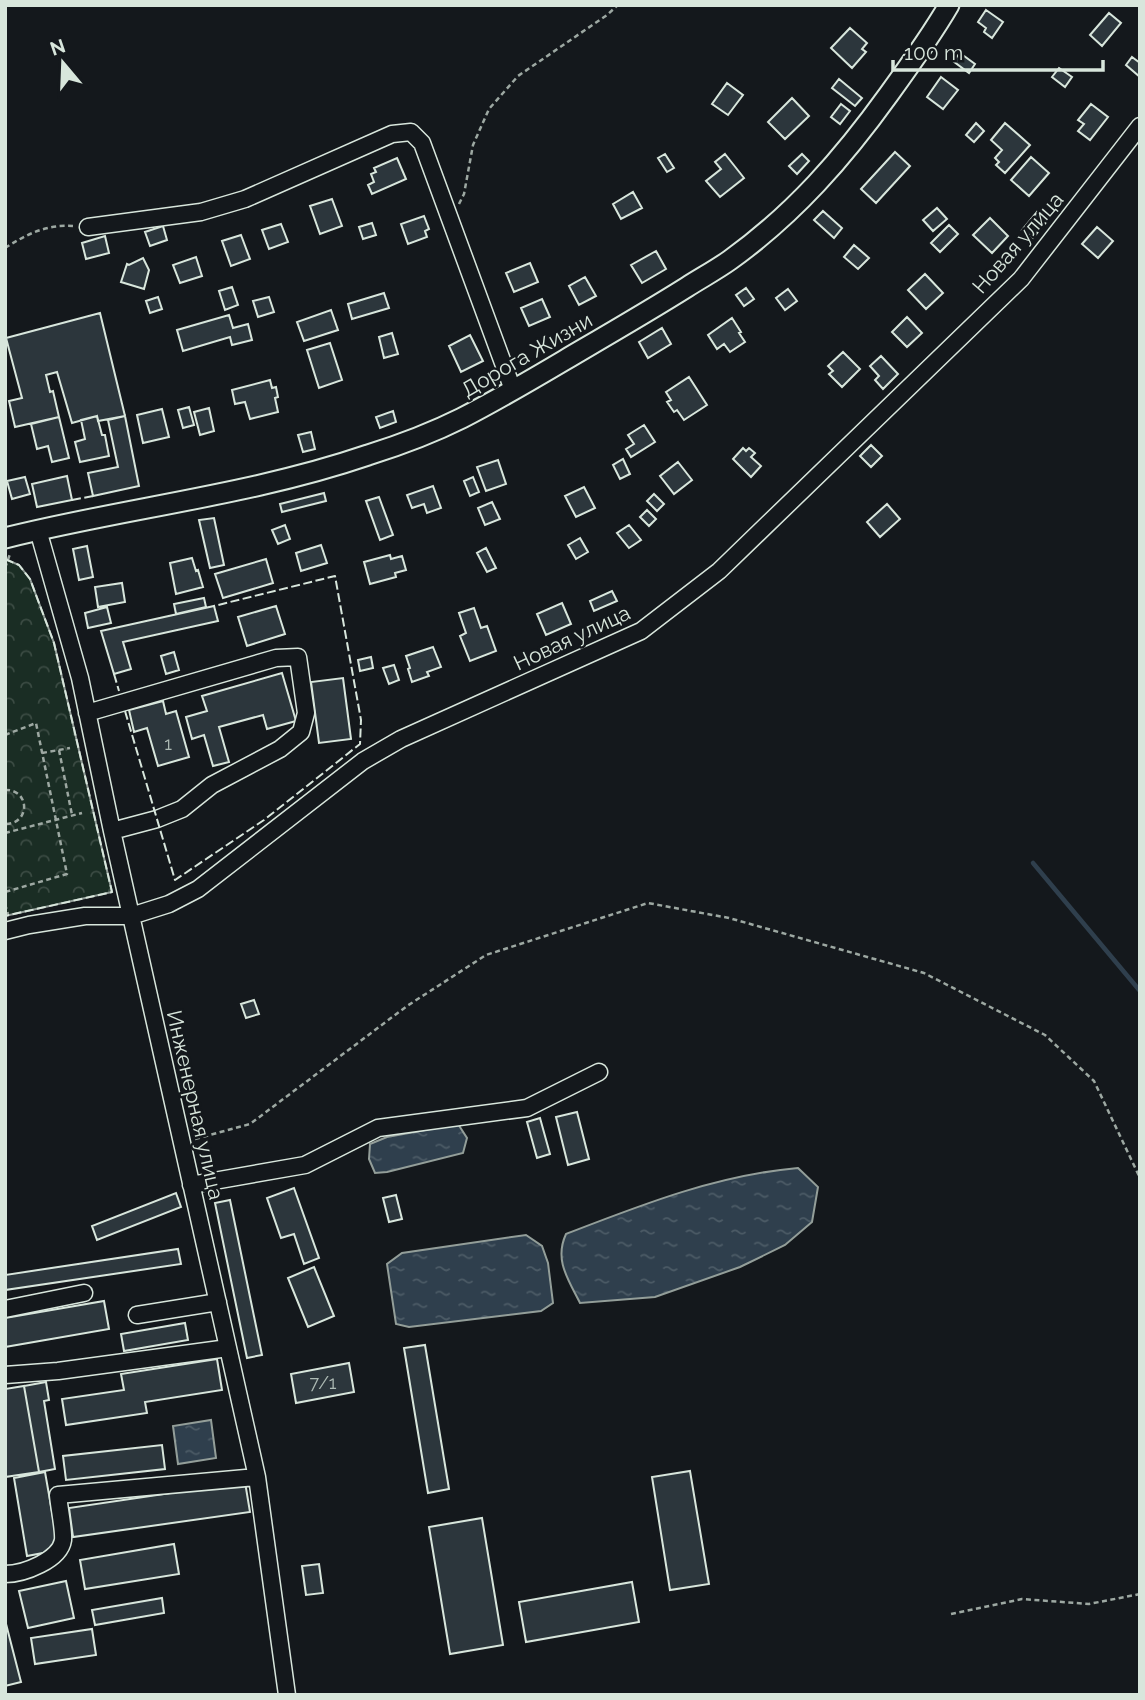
<svg xmlns="http://www.w3.org/2000/svg" width="1145" height="1700" font-family="Raleway,sans-serif">
	<style>
		.park { fill: url(#park-crowns); stroke: #939e99; stroke-width: 2 }
		.water { fill: url(#water-ripples); stroke: #939e99; stroke-width: 2 }
		.lines { fill: none; stroke-linecap: round; stroke-linejoin: round }
		.stream { stroke: #2f3f4d; stroke-width: 4.5 }
		.building { fill: #2c363c; stroke: #d8e6dc; stroke-width: 2 }
		.minor-casing { stroke: #d8e6dc; stroke-width: 19 }
		.major-casing { stroke: #d8e6dc; stroke-width: 23 }
		.path { stroke: #9da8a2; stroke-width: 2.5; stroke-dasharray: 5 3.5; stroke-linecap: butt }
		.minor { stroke: #14181c; stroke-width: 16 }
		.major { stroke: #14181c; stroke-width: 19 }
		.fence { stroke: #d8e6dc; stroke-width: 2; stroke-dasharray: 9 3.5; stroke-linecap: butt }
		.labels { text-anchor: middle; stroke-width: 5; stroke-linejoin: round; paint-order: stroke }
		.number-label { font-size: 18px; fill: #adbab4 }
		.street-label { font-size: 21px; fill: #d8e6dc; stroke: #14181c }
	</style>
	<defs>
		<pattern id="park-crowns" width="20" height="18" patternUnits="userSpaceOnUse" patternTransform="scale(1.75)"><rect width="20" height="18" fill="#1a2d24"/><path d="M2 6a3 3 0 1 1 6 0M12 15a3 3 0 1 1 6 0" fill="none" stroke="#3b4b43"/></pattern>
		<pattern id="water-ripples" width="26" height="14" patternUnits="userSpaceOnUse" patternTransform="scale(1.75)"><rect width="26" height="14" fill="#2f3f4d"/><path d="M2 4q2-2 4 0t4 0M15 11q2-2 4 0t4 0" fill="none" stroke="#4c5b66"/></pattern>
	</defs>
	<rect width="100%" height="100%" fill="#14181c"/>
	<path class="park" d="M5,559L19,565L30,579L54,643L112,892L5,916Z"/>
	<path class="water" d="M458,1124L467,1138L463,1153L387,1172L375,1173L369,1159L370,1144L387,1137Z
		M798,1168L818,1187L812,1222L785,1245L740,1267L655,1297L580,1303C568,1279 554,1260 566,1234C641,1205 717,1175 798,1168Z
		M526,1235L542,1246L548,1263L553,1303L541,1311L409,1327L396,1324L387,1264L402,1253Z
		M211,1420L216,1458L178,1464L173,1426Z"/>
	<g class="lines">
		<path class="stream" d="M1033,863L1140,991"/>
	</g>
	<path class="building" d="M986,10L1003,22L992,38L984,32L986,28L978,22Z
		M1109,13L1121,23L1102,46L1090,35Z
		M850,28L867,43L862,49L866,52L852,68L831,48Z
		M960,53L975,64L969,73L953,61Z
		M1132,57L1140,63V77L1126,65Z
		M1059,68L1072,77L1065,87L1052,77Z
		M941,77L958,90L943,109L927,97Z
		M839,79L862,98L855,106L832,88Z
		M727,83L743,95L728,115L712,104Z
		M792,98L809,116L785,139L768,122Z
		M841,104L850,111L840,124L831,117Z
		M1091,104L1108,117L1090,140L1078,131L1084,124L1078,120Z
		M976,123L984,131L974,142L966,135Z
		M1005,123L1030,145L1005,173L996,165L999,162L995,158L1002,150L991,140Z
		M895,152L910,166L876,203L861,189Z
		M665,154L674,168L667,172L658,158Z
		M725,154L744,178L720,197L706,181L721,169L715,162Z
		M802,154L809,161L797,174L789,166Z
		M1031,157L1049,173L1029,196L1011,180Z
		M397,158L406,179L372,194L368,185L374,182L371,174L376,172L374,168Z
		M633,192L642,208L621,219L613,204Z
		M332,199L342,226L320,234L310,206Z
		M937,208L947,219L933,231L923,220Z
		M823,211L842,228L834,238L814,220Z
		M1037,212L1047,221L1033,238L1022,230Z
		M424,216L429,229L425,231L427,237L408,244L401,224Z
		M990,218L1008,236L992,253L973,235Z
		M372,223L376,235L363,239L359,227Z
		M281,224L288,242L269,249L262,230Z
		M949,225L958,234L940,252L931,243Z
		M163,226L167,240L150,246L145,232Z
		M1097,227L1113,241L1098,258L1082,244Z
		M241,235L250,259L231,266L222,241Z
		M105,236L109,253L86,259L82,243Z
		M854,245L869,258L858,269L844,257Z
		M656,251L666,269L642,283L631,265Z
		M196,257L202,276L180,283L173,265Z
		M143,258L149,270L144,289L121,282L127,264L129,265Z
		M530,263L538,282L514,292L506,273Z
		M925,274L943,293L926,309L908,290Z
		M585,277L596,296L579,305L569,286Z
		M232,287L238,305L225,310L219,291Z
		M746,288L754,299L744,306L736,295Z
		M788,289L797,301L785,310L776,298Z
		M384,293L389,308L352,319L348,304Z
		M158,297L162,309L150,313L146,301Z
		M269,297L274,312L258,317L253,301Z
		M542,299L550,317L529,326L521,308Z
		M331,310L338,330L304,341L297,322Z
		M100,313L125,416L98,421L97,416L72,423L57,372L46,375L50,392L53,391L59,417L15,427L9,401L22,398L6,338Z
		M229,315L233,328L248,324L252,340L232,345L230,337L183,351L177,330Z
		M907,317L922,333L907,347L892,332Z
		M732,318L741,332L739,333L745,342L730,352L724,344L717,349L708,335Z
		M662,328L671,344L648,358L639,342Z
		M392,333L398,354L384,358L379,337Z
		M470,335L483,361L461,372L449,346Z
		M330,343L342,380L319,388L307,350Z
		M843,352L860,369L842,387L829,374L833,371L828,366Z
		M881,356L898,374L883,389L875,380L879,376L870,366Z
		M689,377L707,405L684,420L677,410L674,412L667,402L671,400L666,392Z
		M270,380L272,388L276,387L278,397L275,398L278,412L250,419L245,402L235,404L232,390Z
		M189,407L194,425L183,428L178,410Z
		M209,408L214,431L200,435L194,412Z
		M162,409L169,437L143,443L137,415Z
		M393,411L396,422L380,428L376,417Z
		M97,416L102,435H105L109,456L80,462L75,442L85,439L81,420Z
		M125,416L139,486L93,496L88,473L118,467L108,420Z
		M59,417L69,458L52,462L48,446L37,449L31,424Z
		M644,425L655,442L631,457L626,449L634,444L628,435Z
		M311,432L315,449L303,452L298,435Z
		M871,445L882,456L871,467L860,456Z
		M743,448L746,451L749,448L755,453L751,457L761,466L751,477L733,459Z
		M623,459L630,474L620,479L613,465Z
		M498,460L506,484L486,491L477,467Z
		M678,462L692,480L674,494L660,476Z
		M67,476L72,500L37,507L32,484Z
		M25,477L30,494L12,499L7,481Z
		M473,477L479,492L470,496L464,481Z
		M433,486L441,508L427,513L424,504L412,508L407,495Z
		M584,487L595,508L576,517L565,496Z
		M324,493L326,501L282,512L280,504Z
		M654,494L664,504L657,511L647,501Z
		M379,497L393,535L380,540L366,501Z
		M492,502L500,519L485,525L478,508Z
		M887,504L900,519L880,537L867,522Z
		M647,510L656,519L649,526L640,517Z
		M214,518L224,565L210,568L199,520Z
		M285,525L290,539L278,544L272,530Z
		M629,525L641,540L629,548L617,533Z
		M580,538L588,552L576,559L568,545Z
		M321,545L327,563L301,571L296,553Z
		M87,546L93,577L79,580L73,549Z
		M486,548L496,568L487,572L477,553Z
		M390,555L391,559L402,556L406,570L395,573L396,577L370,584L364,562Z
		M192,558L196,571L198,570L203,587L176,594L170,563Z
		M266,559L273,583L223,598L215,574Z
		M122,583L125,602L98,607L95,587Z
		M612,591L617,601L594,611L590,601Z
		M204,598L206,607L176,614L174,604Z
		M562,603L571,624L546,635L537,614Z
		M214,606L218,621L123,642L131,669L114,674L101,631Z
		M276,606L285,634L247,646L238,617Z
		M107,607L111,623L88,628L85,613Z
		M474,608L481,628L487,626L496,651L470,661L460,636L466,633L459,613Z
		M433,647L441,667L427,672L429,676L412,682L408,669L410,668L406,656Z
		M174,652L179,670L166,674L161,656Z
		M371,657L373,668L360,671L358,660Z
		M394,665L399,680L389,684L383,668Z
		M282,673L296,721L267,729L263,715L219,727L229,762L213,766L204,735L192,739L186,717L207,711L202,696Z
		M343,678L351,739L319,743L311,682Z
		M163,701L166,714L176,711L189,757L158,766L147,728L134,732L129,710Z
		M254,1000L259,1014L246,1018L241,1004Z
		M577,1112L589,1159L568,1165L556,1117Z
		M540,1118L550,1154L537,1158L527,1122Z
		M294,1188L319,1258L304,1264L294,1234L281,1238L267,1198Z
		M176,1193L181,1207L97,1240L92,1226Z
		M396,1195L402,1219L389,1222L383,1198Z
		M230,1200L262,1355L247,1358L215,1203Z
		M178,1249L181,1264L5,1290V1275Z
		M314,1267L334,1316L308,1327L288,1278Z
		M104,1301L109,1329L5,1347V1318Z
		M185,1323L188,1340L124,1351L121,1334Z
		M425,1345L449,1489L428,1493L404,1348Z
		M217,1359L222,1390L145,1402L147,1413L66,1425L62,1399L124,1390L121,1374Z
		M349,1363L354,1392L296,1403L291,1374Z
		M46,1382L49,1400L44,1401L55,1469L39,1472L24,1386Z
		M24,1386L39,1472L5,1477V1389Z
		M162,1445L165,1469L66,1480L63,1456Z
		M690,1471L709,1584L670,1590L652,1477Z
		M45,1472L57,1540L48,1552L27,1556L14,1478Z
		M245,1482L250,1512L73,1537L69,1508Z
		M482,1518L503,1645L450,1654L429,1527Z
		M174,1544L179,1574L85,1589L80,1560Z
		M319,1564L323,1593L306,1595L302,1566Z
		M66,1581L74,1618L28,1628L19,1591Z
		M632,1582L639,1622L526,1642L519,1602Z
		M162,1598L164,1613L95,1625L92,1610Z
		M5,1620L21,1682L5,1686Z
		M92,1629L96,1655L35,1664L31,1638Z"/>
	<g class="lines">
		<defs>
			<path id="minor" d="M88,227L201,212L245,199L392,134L411,132L422,143L513,390
				M38,530L80,678L112,831L257,1477L287,1695
				M87,713L276,658L298,657L306,713L301,732L280,749L212,785L182,809L157,819L112,831
				M5,931L29,925L85,916H131L169,904L198,889L363,761L401,739L641,631L719,571L1021,279L1140,126
				M191,1185L305,1165L378,1128L527,1108L599,1072
				M5,1309L84,1293
				M137,1315L218,1302
				M5,1375L58,1371L228,1348
				M5,1574C24,1574 60,1560 63,1540C64,1530 59,1507 58,1495L257,1477"/>
			<path id="major" d="M5,538C125,508 251,495 368,455C400,445 432,433 462,418C503,397 541,374 580,351C616,330 652,309 687,287C701,278 716,270 730,260C794,214 843,158 889,94C910,65 931,36 949,5"/>
		</defs>
		<use href="#minor" class="minor-casing"/>
		<use href="#major" class="major-casing"/>
		<path class="path" d="M459,204L464,194L473,145L489,109L518,76L607,15L618,5
			M5,248C27,234 47,224 73,226
			M5,568L10,554
			M5,735L36,723L67,874L5,892
			M59,750L72,815
			M42,753L70,748
			M5,790C30,789 31,824 5,824
			M5,833L82,813
			M5,904L8,914
			M195,1139L250,1124L407,1006L486,955L648,903L729,918L924,973L1045,1035L1094,1081L1140,1178
			M951,1614L1022,1599L1089,1604L1140,1594"/>
		<use href="#minor" class="minor"/>
		<use href="#major" class="major"/>
		<path class="fence" d="M72,500L93,496
			M5,559L19,565L30,579L54,643L112,892L5,916
			M114,674L119,691
			M125,711L175,880L264,820L360,744L361,720L335,576L214,606"/>
	</g>
	<g class="labels">
		<g class="number-label">
			<text x="168" y="750">1</text>
			<text x="323" y="1389">7/1</text>
		</g>
		<g class="street-label">
			<text transform="translate(1018 243) rotate(-49)" y="7">Новая улица</text>
			<text transform="translate(527 355) rotate(-30)" y="7">Дорога Жизни</text>
			<text transform="translate(572 638) rotate(-25)" y="7">Новая улица</text>
			<text transform="translate(195 1105) rotate(77)" y="7">Инженерная улица</text>
		</g>
	</g>
	<rect width="1145" height="1700" fill="none" stroke="#d8e6dc" stroke-width="14"/>
	<g transform="translate(63 63) rotate(341)" stroke="#14181c" stroke-width="5" paint-order="stroke">
	<path d="M0-5L12 26L0 18L-12 26Z" fill="#d8e6dc"/>
	<text y="-10" font-size="19" font-weight="bold" text-anchor="middle" fill="#d8e6dc">N</text>
	</g>
	<path d="M893 60v10h210v-10" fill="none" stroke="#d8e6dc" stroke-width="3.5"/>
	<text x="904" y="60" font-size="21" fill="#d8e6dc" stroke="#14181c" stroke-width="5" paint-order="stroke">100 m</text>
</svg>
